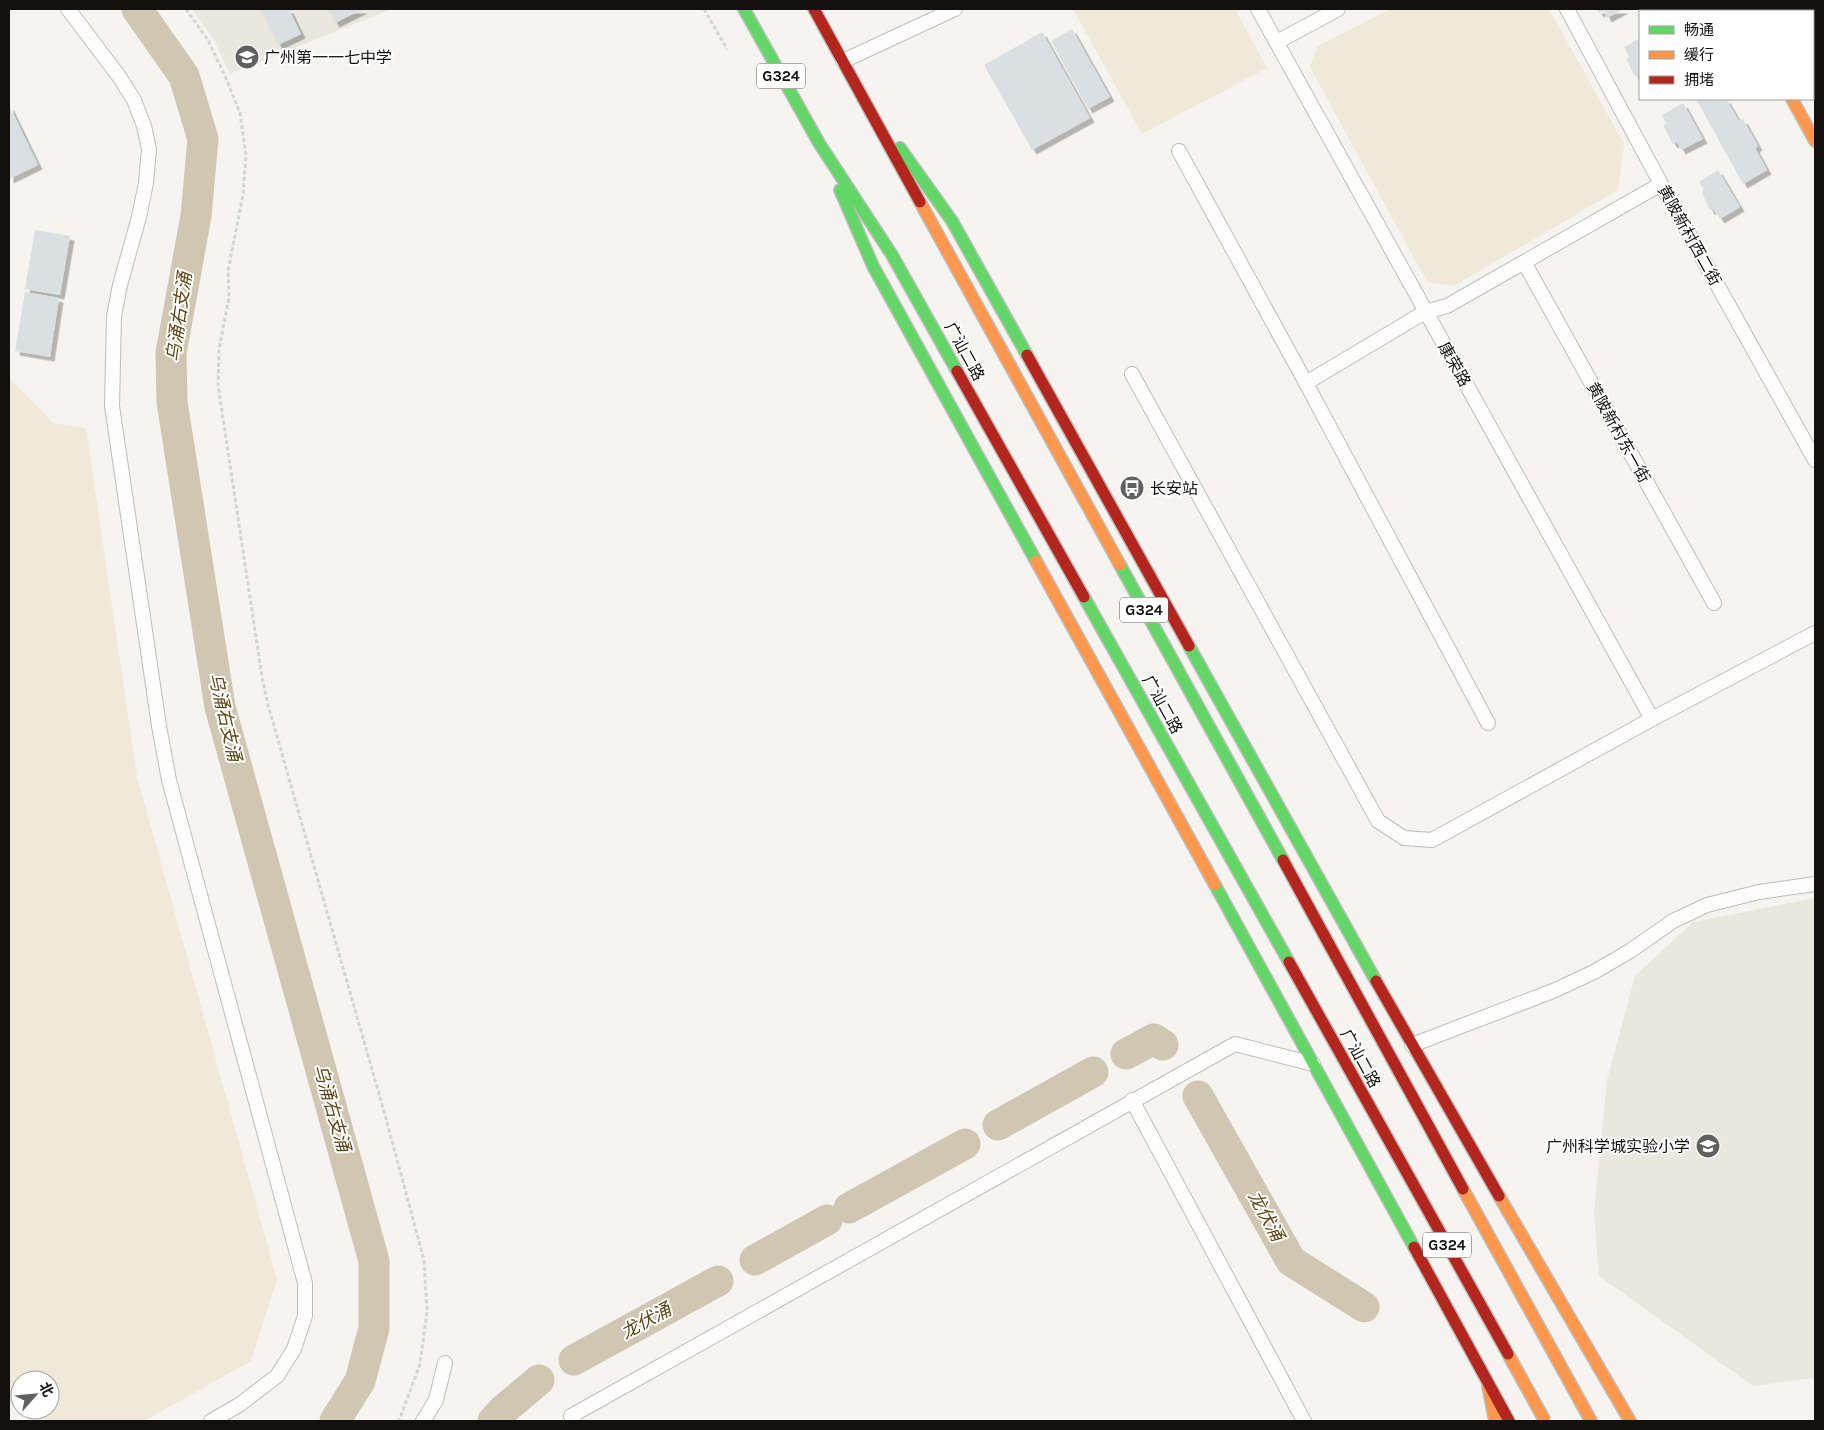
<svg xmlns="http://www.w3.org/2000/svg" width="1824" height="1430" font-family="Karla,'Noto Sans SC',sans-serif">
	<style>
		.built { fill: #eae7de }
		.green { fill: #f0e8d8 }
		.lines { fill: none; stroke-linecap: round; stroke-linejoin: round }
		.river { stroke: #d1c6b1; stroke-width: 31 }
		.building { fill: #dadfe2; filter: url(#shadow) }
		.street-casing { stroke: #bebdbb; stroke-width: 16 }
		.fast-casing { stroke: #bebdbb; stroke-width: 14 }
		.slow-casing { stroke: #bebdbb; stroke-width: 14 }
		.jam-casing { stroke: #bebdbb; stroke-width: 14 }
		.path { stroke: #d4d4d3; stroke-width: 3; stroke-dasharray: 4 2.5; stroke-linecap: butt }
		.street { stroke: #fefdfd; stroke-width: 14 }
		.fast { stroke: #63d668; stroke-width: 11 }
		.slow { stroke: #ff974d; stroke-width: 11 }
		.jam { stroke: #b3261e; stroke-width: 11 }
		.slow-bridge-casing { stroke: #bebdbb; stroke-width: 14; stroke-linecap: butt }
		.jam-bridge-casing { stroke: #bebdbb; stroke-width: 14; stroke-linecap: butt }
		.slow-bridge { stroke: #ff974d; stroke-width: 11 }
		.jam-bridge { stroke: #b3261e; stroke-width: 11 }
		.labels { text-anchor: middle; stroke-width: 4; stroke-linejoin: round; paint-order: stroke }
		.shield { fill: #fff; stroke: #595857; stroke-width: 1 }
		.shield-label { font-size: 15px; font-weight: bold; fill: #12110f }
		.poi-label { font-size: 16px; fill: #12110f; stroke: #fff; text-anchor: start }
		.street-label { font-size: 16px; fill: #12110f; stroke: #fff }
		.water-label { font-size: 18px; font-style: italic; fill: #5c4714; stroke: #fff }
	</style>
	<defs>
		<filter id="shadow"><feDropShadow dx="4.5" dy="4.5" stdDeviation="0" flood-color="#0004"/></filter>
	</defs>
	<rect width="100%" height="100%" fill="#f5f4f0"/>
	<path class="built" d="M192,9H392L230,74L214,40Z
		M1815,898V1378L1753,1386L1599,1276L1594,1213L1607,1080L1635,976L1693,922Z"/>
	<path class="green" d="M1073,9H1235L1267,68L1142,134Z
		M1390,9H1549L1624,144L1618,190L1454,286L1427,282L1310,67L1317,47Z
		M9,378L53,423L86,428L137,777L277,1279L251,1361L144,1421H42L24,1410H50V1380H20V1408L9,1401Z"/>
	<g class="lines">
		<path class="river" d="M137,9L184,76L203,139L196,216L171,353L172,402L220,707L374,1261V1328L360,1381L335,1421
			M1126,1054L1154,1039L1163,1045
			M1198,1096L1291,1261L1364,1307
			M998,1125L1093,1072
			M849,1208L965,1144
			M755,1260L827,1220
			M574,1360L718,1281
			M493,1421L502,1411L539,1380"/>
	</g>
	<path class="building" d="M260,9H289L301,34L278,45Z
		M328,9H363L335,23Z
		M1597,9H1624L1607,18L1604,11L1599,13Z
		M1646,9H1681L1683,11H1647Z
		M1072,29L1110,97L1088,109L1051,41Z
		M1042,32L1090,118L1032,150L984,65Z
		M1640,38V79L1638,75L1635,76L1626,59L1629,57L1624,47Z
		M1696,99H1726L1739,121L1743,119L1758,146L1755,148L1767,170L1743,184Z
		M1683,103L1703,139L1681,150L1677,142L1673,144L1663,125L1666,124L1662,115Z
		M9,105L38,165L9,179Z
		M1718,170L1740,207L1720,219L1714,210H1710L1702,193L1704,190L1699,182Z
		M35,230L70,236L60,295L25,289Z
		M25,292L59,298L50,357L15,351Z"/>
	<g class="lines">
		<defs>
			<path id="street" d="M68,9L118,75L134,100L144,126L149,149L146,183L139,217L120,285L114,316L112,406L159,726L169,780L305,1283V1316L294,1349L277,1376L239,1405L211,1421
				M1258,9L1652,719
				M1567,9L1661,184L1815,460
				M1277,42L1338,9
				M843,61L955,9
				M1179,151L1306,383L1425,312L1447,306L1661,184
				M1524,262L1714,603
				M1132,374L1378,821L1404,838L1432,840L1652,719L1815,633
				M1306,383L1488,723
				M1412,1045L1553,991L1594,972L1630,951L1673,921L1707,905L1759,892L1815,884
				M1132,1100L1304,1421
				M423,1421L436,1400L445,1363
				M574,1421L571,1416L1235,1044L1313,1064"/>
			<path id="fast" d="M744,9L819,143L892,255L957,371
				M1742,9L1743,11
				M900,148L952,221L1027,355
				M840,190L873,266L1036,561
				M1120,565L1283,860
				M1084,597L1289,962
				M1189,646L1376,981
				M1215,885L1414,1247"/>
			<path id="slow" d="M1792,99L1815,141
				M920,202L1120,565
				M1036,561L1215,885
				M1463,1189L1591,1421
				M1499,1196L1630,1421
				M1488,1386L1495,1421"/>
			<path id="jam" d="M814,9L920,202
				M1027,355L1189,646
				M957,371L1084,597
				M1283,860L1463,1189
				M1289,962L1349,1069
				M1376,981L1499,1196
				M1414,1247L1509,1421"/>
		</defs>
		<use href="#street" class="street-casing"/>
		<use href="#fast" class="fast-casing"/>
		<use href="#slow" class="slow-casing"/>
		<use href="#jam" class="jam-casing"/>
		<path class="path" d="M186,9L208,40L225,76L240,113L246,155L243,194L228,271L229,298L219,349L218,385L262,677L268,705L385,1115L424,1260L427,1312L420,1364L399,1421
			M704,9L727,49"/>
		<use href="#street" class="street"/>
		<use href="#fast" class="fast"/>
		<use href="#slow" class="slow"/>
		<use href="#jam" class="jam"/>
		<defs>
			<path id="slow-bridge" d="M1508,1354L1545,1421"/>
			<path id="jam-bridge" d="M1349,1069L1508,1354"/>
		</defs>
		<use href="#slow-bridge" class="slow-bridge-casing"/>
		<use href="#jam-bridge" class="jam-bridge-casing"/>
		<use href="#slow-bridge" class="slow-bridge"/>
		<use href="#jam-bridge" class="jam-bridge"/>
	</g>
	<defs>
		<symbol id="school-disc" viewBox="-11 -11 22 22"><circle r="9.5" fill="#61605e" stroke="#fff"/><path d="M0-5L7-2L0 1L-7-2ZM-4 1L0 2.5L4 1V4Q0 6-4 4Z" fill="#fff"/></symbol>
		<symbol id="bus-disc" viewBox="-11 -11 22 22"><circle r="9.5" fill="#61605e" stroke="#fff"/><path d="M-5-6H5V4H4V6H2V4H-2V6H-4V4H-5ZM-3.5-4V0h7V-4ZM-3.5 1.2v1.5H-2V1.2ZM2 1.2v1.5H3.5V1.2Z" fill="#fff"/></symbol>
	</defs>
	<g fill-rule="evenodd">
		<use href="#school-disc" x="233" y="43" width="28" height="28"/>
		<use href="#bus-disc" x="1118" y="474" width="28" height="28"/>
		<use href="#school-disc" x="1694" y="1132" width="28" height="28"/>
	</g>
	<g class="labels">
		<g class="shield">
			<rect x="757" y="63.5" width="48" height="25" rx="4"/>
			<rect x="1120" y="597.5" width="48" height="25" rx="4"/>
			<rect x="1423" y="1232.5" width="48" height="25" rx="4"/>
		</g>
		<g class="shield-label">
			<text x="781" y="81">G324</text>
			<text x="1144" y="615">G324</text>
			<text x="1447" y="1250">G324</text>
		</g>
		<g class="poi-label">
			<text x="264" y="63">广州第一一七中学</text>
			<text x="1150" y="494">长安站</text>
			<text x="1690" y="1152" text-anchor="end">广州科学城实验小学</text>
		</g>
		<g class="street-label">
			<text transform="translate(1690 235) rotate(61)" y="6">黄陂新村西二街</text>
			<text transform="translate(965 351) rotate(61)" y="6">广汕二路</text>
			<text transform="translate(1455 364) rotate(61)" y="6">康荣路</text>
			<text transform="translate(1619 432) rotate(61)" y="6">黄陂新村东一街</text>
			<text transform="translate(1163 704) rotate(61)" y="6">广汕二路</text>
			<text transform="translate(1361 1058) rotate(61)" y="6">广汕二路</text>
		</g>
		<g class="water-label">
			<text transform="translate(179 317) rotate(-82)" y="6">乌涌右支涌</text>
			<text transform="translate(225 717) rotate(77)" y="6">乌涌右支涌</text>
			<text transform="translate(332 1108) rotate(74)" y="6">乌涌右支涌</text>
			<text transform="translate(1266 1216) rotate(61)" y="6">龙伏涌</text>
			<text transform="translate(646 1321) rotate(-29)" y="6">龙伏涌</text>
		</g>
	</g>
	<rect width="1824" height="1430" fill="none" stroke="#12110f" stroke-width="20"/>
	<rect x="1639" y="10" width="175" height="90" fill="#ffffff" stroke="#a0a09f"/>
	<rect x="1649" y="26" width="25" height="8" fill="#63d668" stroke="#a0a09f"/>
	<text x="1684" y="35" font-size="15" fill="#12110f">畅通</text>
	<rect x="1649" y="51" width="25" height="8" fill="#ff974d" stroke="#a0a09f"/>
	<text x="1684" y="60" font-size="15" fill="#12110f">缓行</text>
	<rect x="1649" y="76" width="25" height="8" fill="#b3261e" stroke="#a0a09f"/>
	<text x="1684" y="85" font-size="15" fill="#12110f">拥堵</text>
	<g transform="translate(35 1395) rotate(63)"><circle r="24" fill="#ffffff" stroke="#a0a09f"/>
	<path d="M0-4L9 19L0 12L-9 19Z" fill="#61605e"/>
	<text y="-8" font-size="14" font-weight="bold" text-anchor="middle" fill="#12110f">北</text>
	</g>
</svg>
